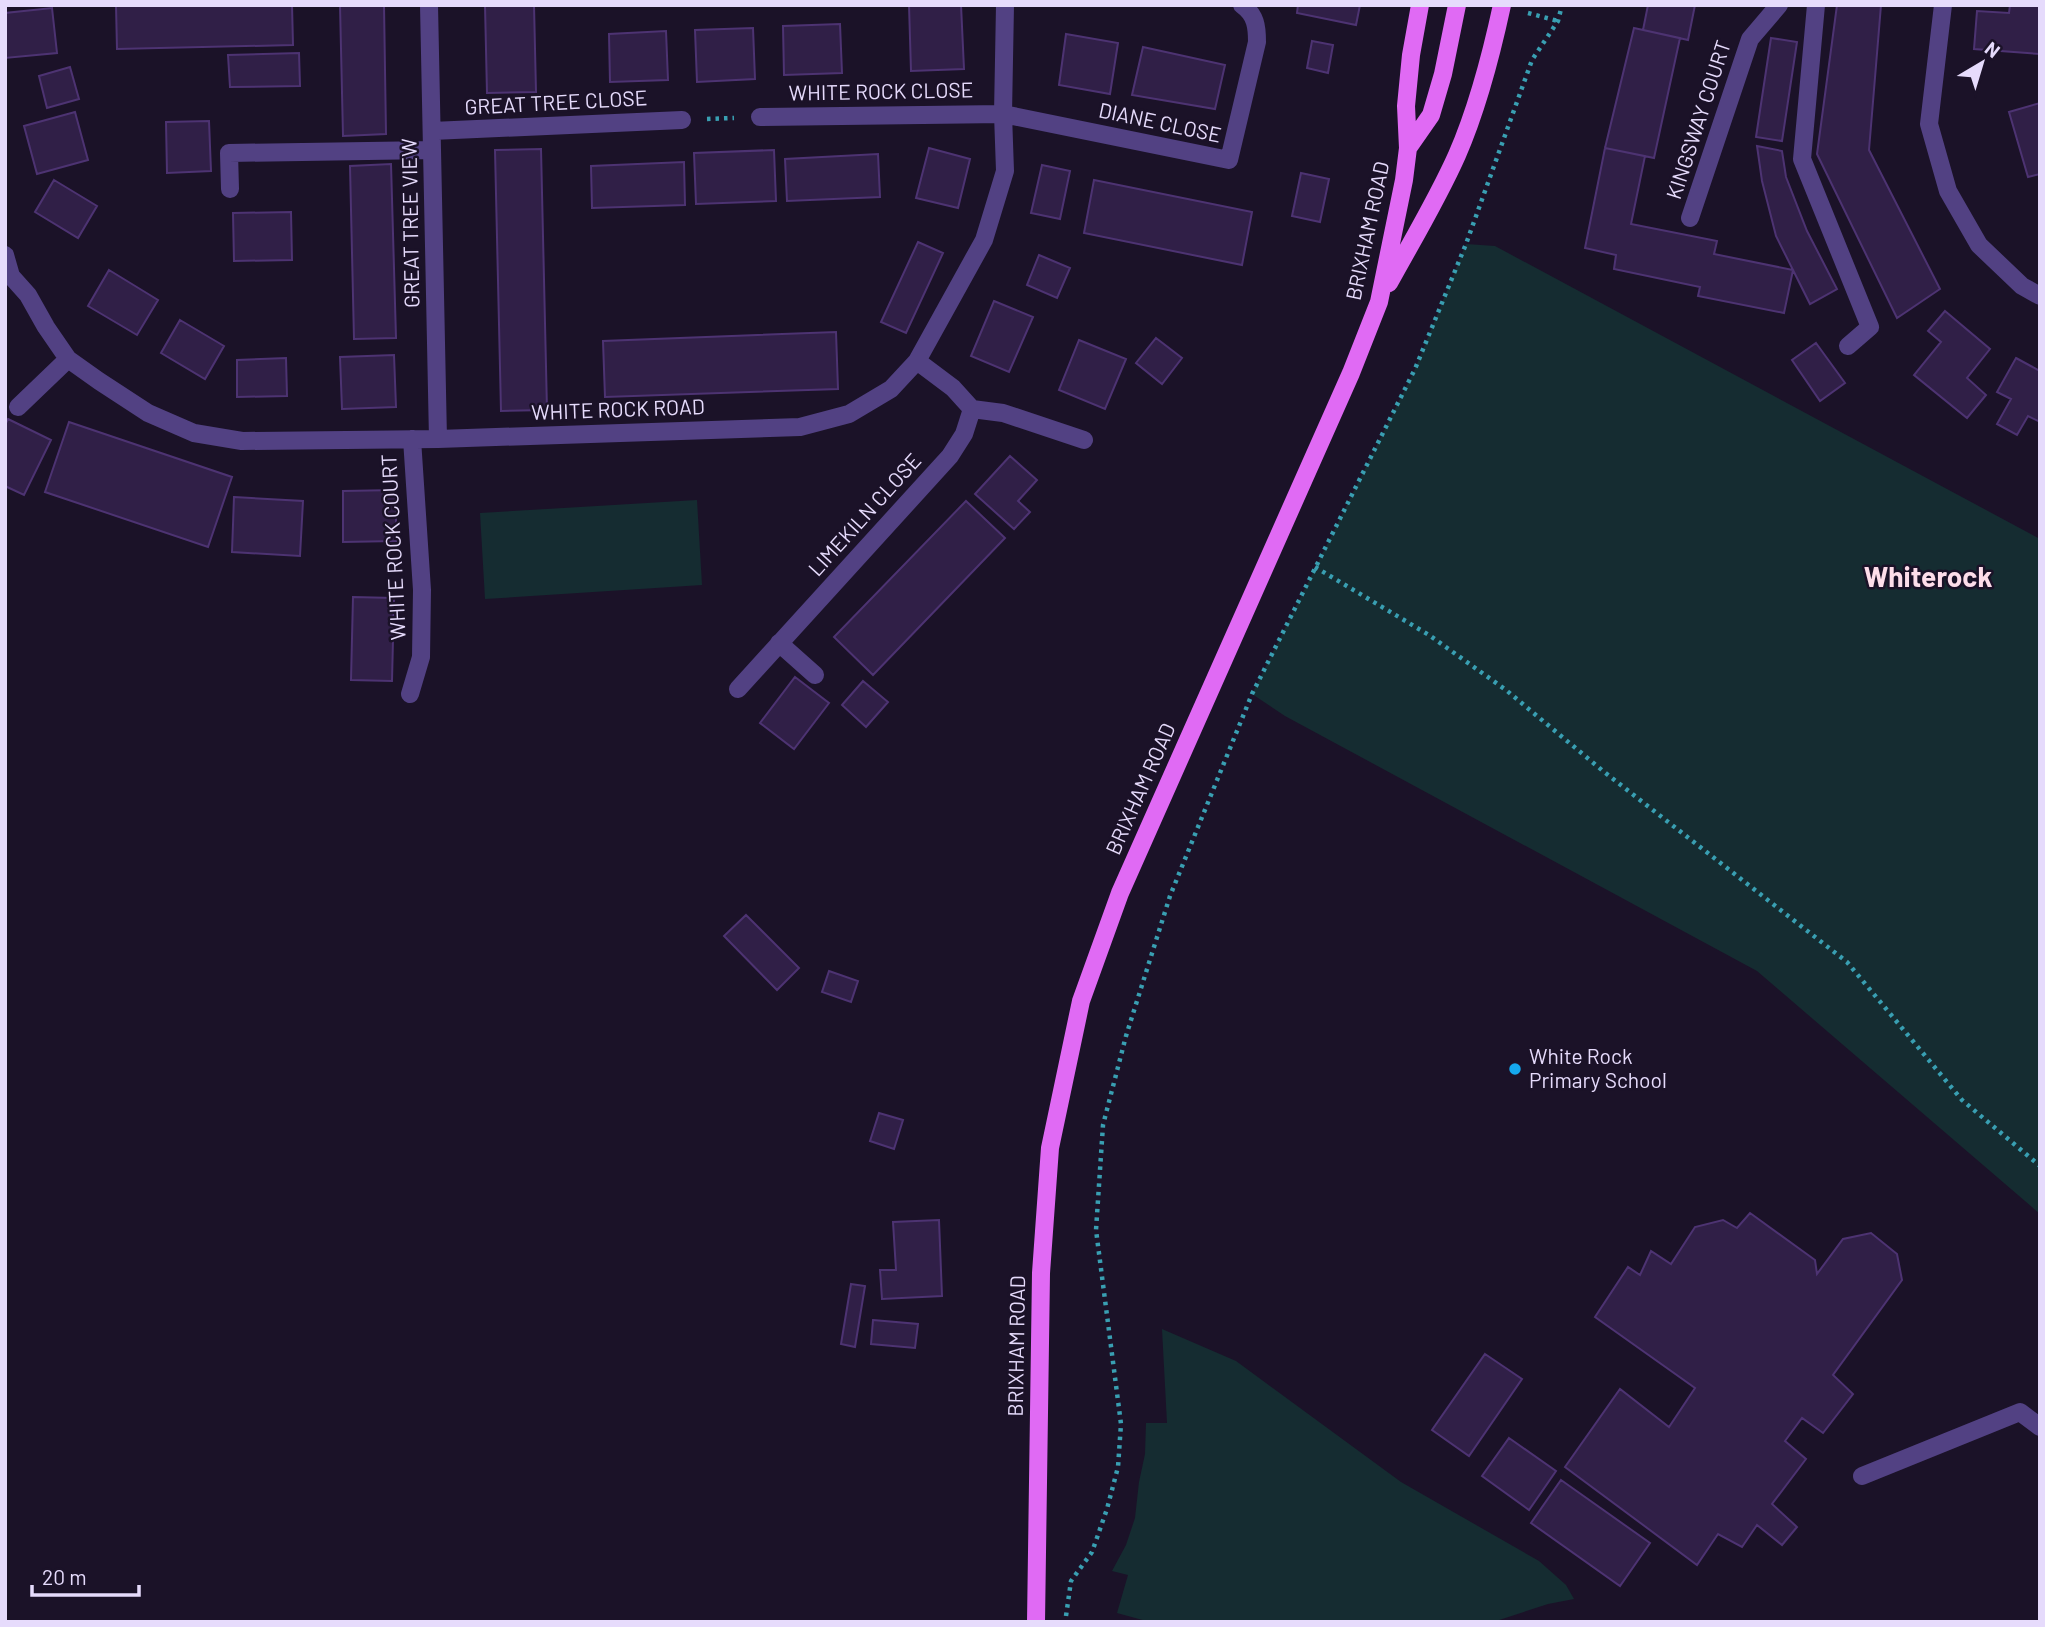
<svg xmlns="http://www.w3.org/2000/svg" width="2045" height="1627" font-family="Barlow,sans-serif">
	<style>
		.green { fill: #152c31 }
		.building { fill: #301f47; stroke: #4d3372; stroke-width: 2 }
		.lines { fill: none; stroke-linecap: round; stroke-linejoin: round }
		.path { stroke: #399fb2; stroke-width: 4.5; stroke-dasharray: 3.5 5; stroke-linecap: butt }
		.minor { stroke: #524183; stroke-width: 18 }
		.major { stroke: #e06af4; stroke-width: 18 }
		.poi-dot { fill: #15a8ee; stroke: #1b1228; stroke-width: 2.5 }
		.labels { text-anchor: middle; stroke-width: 5; stroke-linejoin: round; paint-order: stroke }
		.street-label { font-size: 21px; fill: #e6dbfc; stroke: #1b1228 }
		.poi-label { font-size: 21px; fill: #e6dbfc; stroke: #1b1228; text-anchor: start }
		.district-label { font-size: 28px; font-weight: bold; fill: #fdddea; stroke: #1b1228 }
	</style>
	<rect width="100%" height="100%" fill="#1b1228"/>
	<path class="green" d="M1466,244L1495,246L2040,539V1214L1757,971L1285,716L1252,694L1415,369Z
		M697,500L702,585L485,599L480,513Z
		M1162,1329L1236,1361L1401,1482L1539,1561L1566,1585L1574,1599L1548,1604L1493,1622H1150L1117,1613L1128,1575L1112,1571L1126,1545L1135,1518L1139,1482L1145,1454L1146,1423H1167Z"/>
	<path class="building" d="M116,5H292L293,45L117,49Z
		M340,5H384L386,134L343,136Z
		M485,5H534L536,92L487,93Z
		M909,5H961L964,69L911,71Z
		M1298,5H1360L1356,25L1297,13Z
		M1648,5H1695L1688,40L1643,30Z
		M1837,5H1881L1869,150L1940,289L1897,318L1817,154Z
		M2010,5H2040V54L1974,49L1977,11L2009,13Z
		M52,8L57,53L5,58V13Z
		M840,24L842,73L784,75L783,26Z
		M753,28L755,79L697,82L695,30Z
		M1634,28L1680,38L1654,158L1605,148Z
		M666,31L668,80L610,82L609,34Z
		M1066,34L1118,43L1110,94L1059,85Z
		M1771,38L1797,42L1782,141L1756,137Z
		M1312,41L1333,45L1328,73L1307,68Z
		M1143,47L1225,65L1215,109L1132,95Z
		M299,53L300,86L230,87L228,55Z
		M70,67L79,99L47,108L39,76Z
		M2040,103V174L2028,177L2009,112Z
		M75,112L88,160L37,174L24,126Z
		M209,121L211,171L167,173L166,122Z
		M1757,146L1782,151L1786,177L1807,231L1837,289L1810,304L1776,236L1762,181Z
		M929,148L970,159L958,208L916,198Z
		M1605,148L1645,156L1631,224L1717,241L1714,254L1793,270L1784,313L1698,296L1700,287L1614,269L1616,255L1585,248Z
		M541,149L547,410L501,411L495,150Z
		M774,150L776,201L696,204L694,153Z
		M878,154L880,197L787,201L785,159Z
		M684,162L685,205L592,208L591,166Z
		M391,164L396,338L354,339L350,166Z
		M1042,165L1070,171L1060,219L1031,213Z
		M1301,173L1329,179L1320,222L1292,216Z
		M54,180L97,206L78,238L35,212Z
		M1094,180L1252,212L1242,265L1084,233Z
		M291,212L292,260L234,261L233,213Z
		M918,242L943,253L906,333L881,322Z
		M1039,255L1070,268L1057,298L1027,285Z
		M109,270L158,300L137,335L88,306Z
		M994,301L1033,317L1009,372L971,356Z
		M1945,311L1990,349L1967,378L1986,395L1967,418L1914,375L1941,342L1928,331Z
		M180,320L224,346L205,379L161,353Z
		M836,332L838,389L605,397L603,341Z
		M1156,338L1182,358L1162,384L1136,363Z
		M1079,340L1126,359L1105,409L1059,390Z
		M1816,343L1845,383L1820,401L1792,360Z
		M394,355L396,407L342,409L340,357Z
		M286,358L287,396L237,397V360Z
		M2016,358L2040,371V422L2028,416L2017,435L1997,424L2011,399L1997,392Z
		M8,419L51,440L24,495L5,486V425Z
		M69,422L232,477L208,547L45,492Z
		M1010,456L1037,480L1018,501L1030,512L1014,529L975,494Z
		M396,490V541L343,542V491Z
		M234,497L303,501L300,556L232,552Z
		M966,501L1005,538L873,675L834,637Z
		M353,597L394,598L392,681L351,680Z
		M795,677L829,703L794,749L760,723Z
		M863,681L888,702L866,727L842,705Z
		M746,915L799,968L777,990L724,936Z
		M829,971L858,981L851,1002L822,992Z
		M879,1113L903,1120L894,1149L870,1141Z
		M1750,1213L1815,1260L1817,1274L1843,1239L1871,1233L1897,1254L1902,1280L1833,1375L1853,1394L1823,1433L1802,1418L1785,1441L1806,1459L1772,1504L1797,1527L1782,1545L1757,1525L1742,1547L1718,1534L1697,1565L1565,1467L1620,1389L1669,1427L1695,1388L1595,1317L1628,1267L1640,1275L1651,1251L1671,1264L1695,1227L1723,1220L1737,1228Z
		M939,1220L942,1296L882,1299L880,1270H896L893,1222Z
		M851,1284L865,1286L855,1347L841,1344Z
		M873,1320L918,1324L915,1348L871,1344Z
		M1485,1354L1522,1379L1469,1456L1432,1430Z
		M1509,1438L1556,1471L1529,1510L1482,1476Z
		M1561,1480L1650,1543L1620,1586L1531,1523Z"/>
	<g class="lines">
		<path class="path" d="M1528,13L1558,21
			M707,119L734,118
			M1315,567L1429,635L1506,690L1603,771L1847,962L1962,1100L2040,1166
			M1066,1616L1071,1581L1092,1552L1107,1509L1118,1467L1121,1424L1096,1230L1103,1125L1126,1036L1170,896L1252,694L1415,369L1466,244L1532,60L1558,21L1562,5"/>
		<path class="minor" d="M429,5L438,439
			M1816,5L1802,159L1870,327L1848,346
			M1943,5L1929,124L1948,191L1979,245L2022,286L2040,296
			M760,117L1003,114L1229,160L1257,42C1257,27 1256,15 1242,5
			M432,131L682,120
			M230,189L229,153L432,150
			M1690,218L1750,39L1779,5
			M5,255L11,276L28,295L46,327L68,359L99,381L148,413L194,433L242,441L438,439L800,427L849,414L891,389L917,361L984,240L1005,171L1003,114L1005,5
			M18,407L68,359
			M972,409L1003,413L1084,440
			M779,643L815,675
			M738,689L950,456L964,434L972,409L953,388L917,361
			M410,694L421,657L422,590L412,439
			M1862,1476L2020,1412L2040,1427"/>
		<path class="major" d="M1408,148L1431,115L1443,74L1457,5
			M1389,283C1412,241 1438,198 1457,155C1478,107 1491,56 1502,5
			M1036,1622L1041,1273L1050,1148L1081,1001L1120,893L1351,373L1379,302L1404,180L1408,148L1406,106L1411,55L1420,5"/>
	</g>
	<circle class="poi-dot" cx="1515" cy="1069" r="7"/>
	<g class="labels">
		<g class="street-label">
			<text transform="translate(881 92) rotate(-1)" y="7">WHITE ROCK CLOSE</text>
			<text transform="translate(556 103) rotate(-3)" y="7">GREAT TREE CLOSE</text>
			<text transform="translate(1699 120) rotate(-72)" y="7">KINGSWAY COURT</text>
			<text transform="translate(1160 123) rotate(12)" y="7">DIANE CLOSE</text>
			<text transform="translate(411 223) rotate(-91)" y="7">GREAT TREE VIEW</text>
			<text transform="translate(1368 231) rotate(-78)" y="7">BRIXHAM ROAD</text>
			<text transform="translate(618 410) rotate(-2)" y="7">WHITE ROCK ROAD</text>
			<text transform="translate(865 515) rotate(-48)" y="7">LIMEKILN CLOSE</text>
			<text transform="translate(394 547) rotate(-93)" y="7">WHITE ROCK COURT</text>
			<text transform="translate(1141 789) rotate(-66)" y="7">BRIXHAM ROAD</text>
			<text transform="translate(1017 1346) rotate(-89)" y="7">BRIXHAM ROAD</text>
		</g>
		<g class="poi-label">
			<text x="1529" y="1064">White Rock<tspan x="1529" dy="24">Primary School</tspan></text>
		</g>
		<g class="district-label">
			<text x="1928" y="587">Whiterock</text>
		</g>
	</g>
	<rect width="2045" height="1627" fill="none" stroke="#e6dbfc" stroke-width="14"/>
	<g transform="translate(1982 63) rotate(38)" stroke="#1b1228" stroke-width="5" paint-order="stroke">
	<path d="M0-5L12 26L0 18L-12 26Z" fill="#e6dbfc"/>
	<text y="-10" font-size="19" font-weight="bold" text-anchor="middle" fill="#e6dbfc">N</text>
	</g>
	<path d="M32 1585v10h107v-10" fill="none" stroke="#e6dbfc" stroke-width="3.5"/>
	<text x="42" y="1585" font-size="21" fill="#e6dbfc" stroke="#1b1228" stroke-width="5" paint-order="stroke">20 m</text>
</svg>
